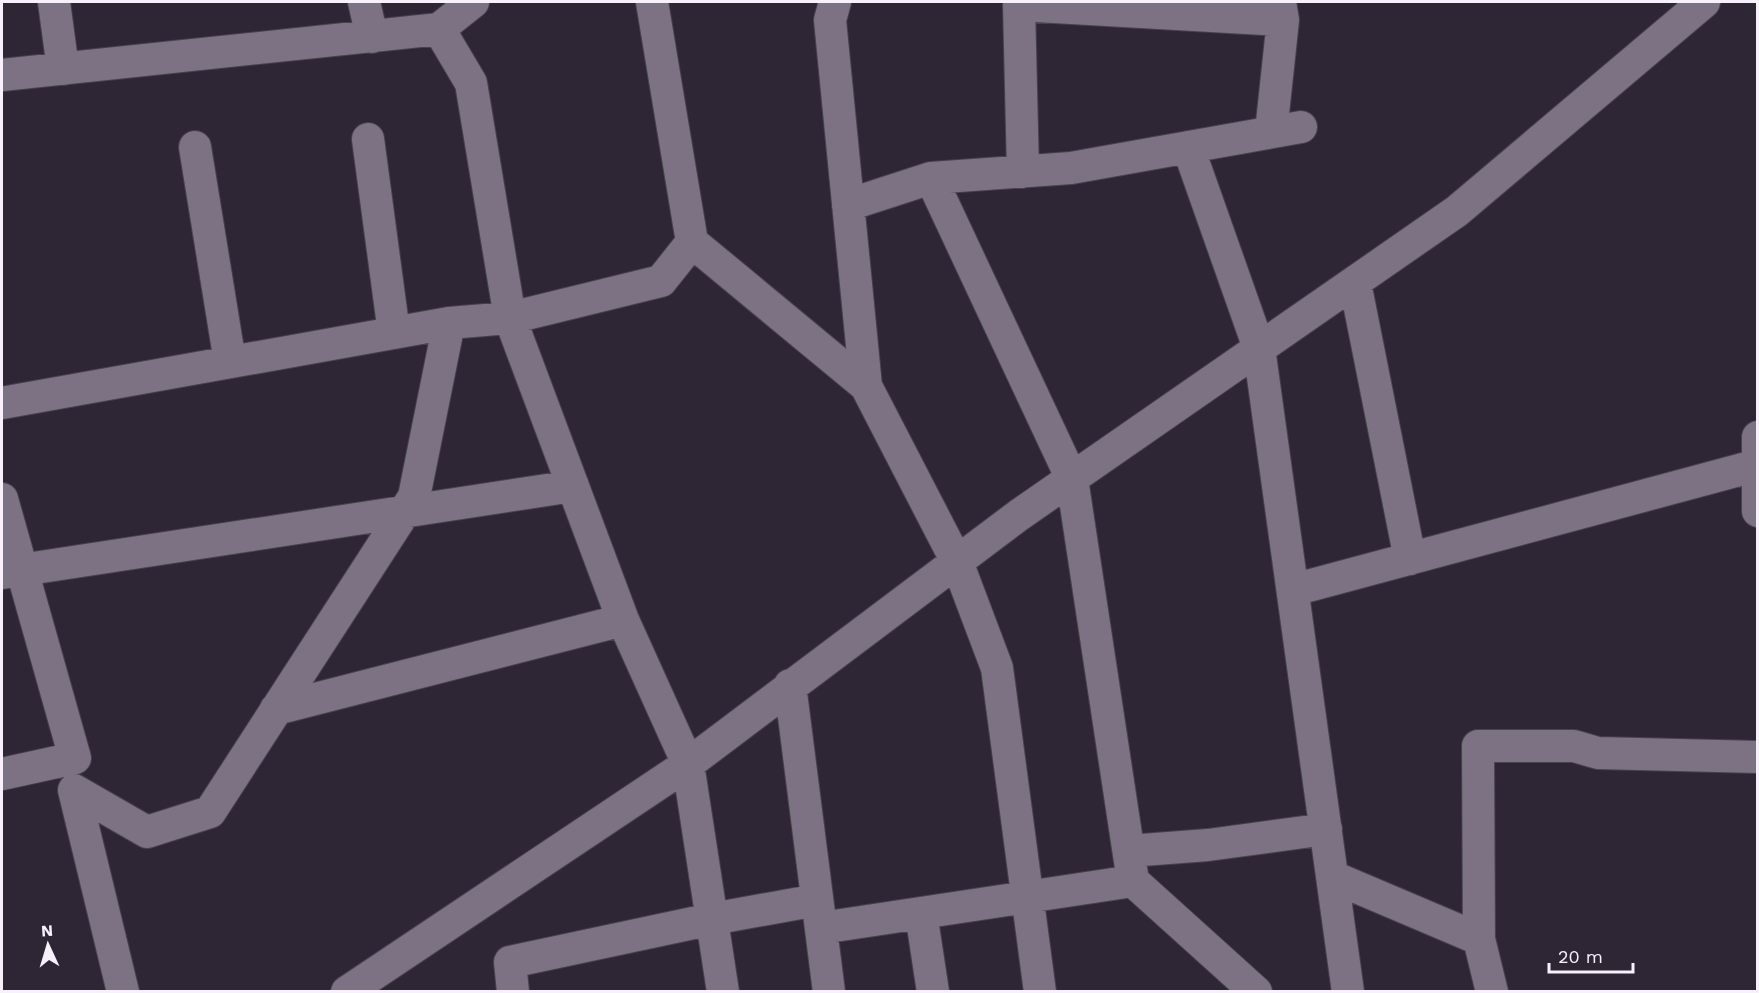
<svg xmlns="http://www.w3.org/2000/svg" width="1759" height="993" font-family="'Work Sans',sans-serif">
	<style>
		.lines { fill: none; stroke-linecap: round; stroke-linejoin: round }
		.minor-casing { stroke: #48414e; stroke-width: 34 }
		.minor { stroke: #7c7284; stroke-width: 32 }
	</style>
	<rect width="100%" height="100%" fill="#2e2635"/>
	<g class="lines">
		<defs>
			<path id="minor" d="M54,2L63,69
				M364,2L372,37
				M652,2L692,242L866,386
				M835,2L830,20L866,386L957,562L997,668L1040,992
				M439,29L473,2
				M2,75L439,29L471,83L510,318L661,281L692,242
				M1271,132L1283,20L1280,2
				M368,139L394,333
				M195,147L230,362
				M1188,147L1259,348L1348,992
				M1023,172L1019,5L1283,20
				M848,205L931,178
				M1355,283L1410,559
				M2,403L449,323
				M1758,437V511
				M2,499L75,758L2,774
				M2,573L573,486
				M1293,590L1758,465
				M790,685L829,992
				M276,709L623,620
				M1129,851L1208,845L1326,829
				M1333,877L1479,939L1492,992
				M1133,881L1072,479L931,178L1071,168L1301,127
				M921,913L933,992
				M821,928L1133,881L1256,992
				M1479,939L1478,746H1574L1598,753L1758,757
				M123,992L74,790L147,832L210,812L414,497L449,323L510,318L623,620L688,764L723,992
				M347,992L688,764L1019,515L1457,211L1704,2
				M513,992L510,962L712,919L817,900"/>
		</defs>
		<use href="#minor" class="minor-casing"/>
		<use href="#minor" class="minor"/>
	</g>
	<rect width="1759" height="993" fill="none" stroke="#f7f1fc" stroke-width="6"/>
	<g transform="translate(48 945) rotate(356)" stroke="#2e2635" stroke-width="4.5" paint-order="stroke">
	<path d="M0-4.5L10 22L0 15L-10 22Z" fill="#f7f1fc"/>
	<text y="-9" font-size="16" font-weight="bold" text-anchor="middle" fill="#f7f1fc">N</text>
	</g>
	<path d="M1549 963v9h84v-9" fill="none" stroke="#f7f1fc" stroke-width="3"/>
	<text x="1558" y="963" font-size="18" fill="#f7f1fc" stroke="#2e2635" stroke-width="4.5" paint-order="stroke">20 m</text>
</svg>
